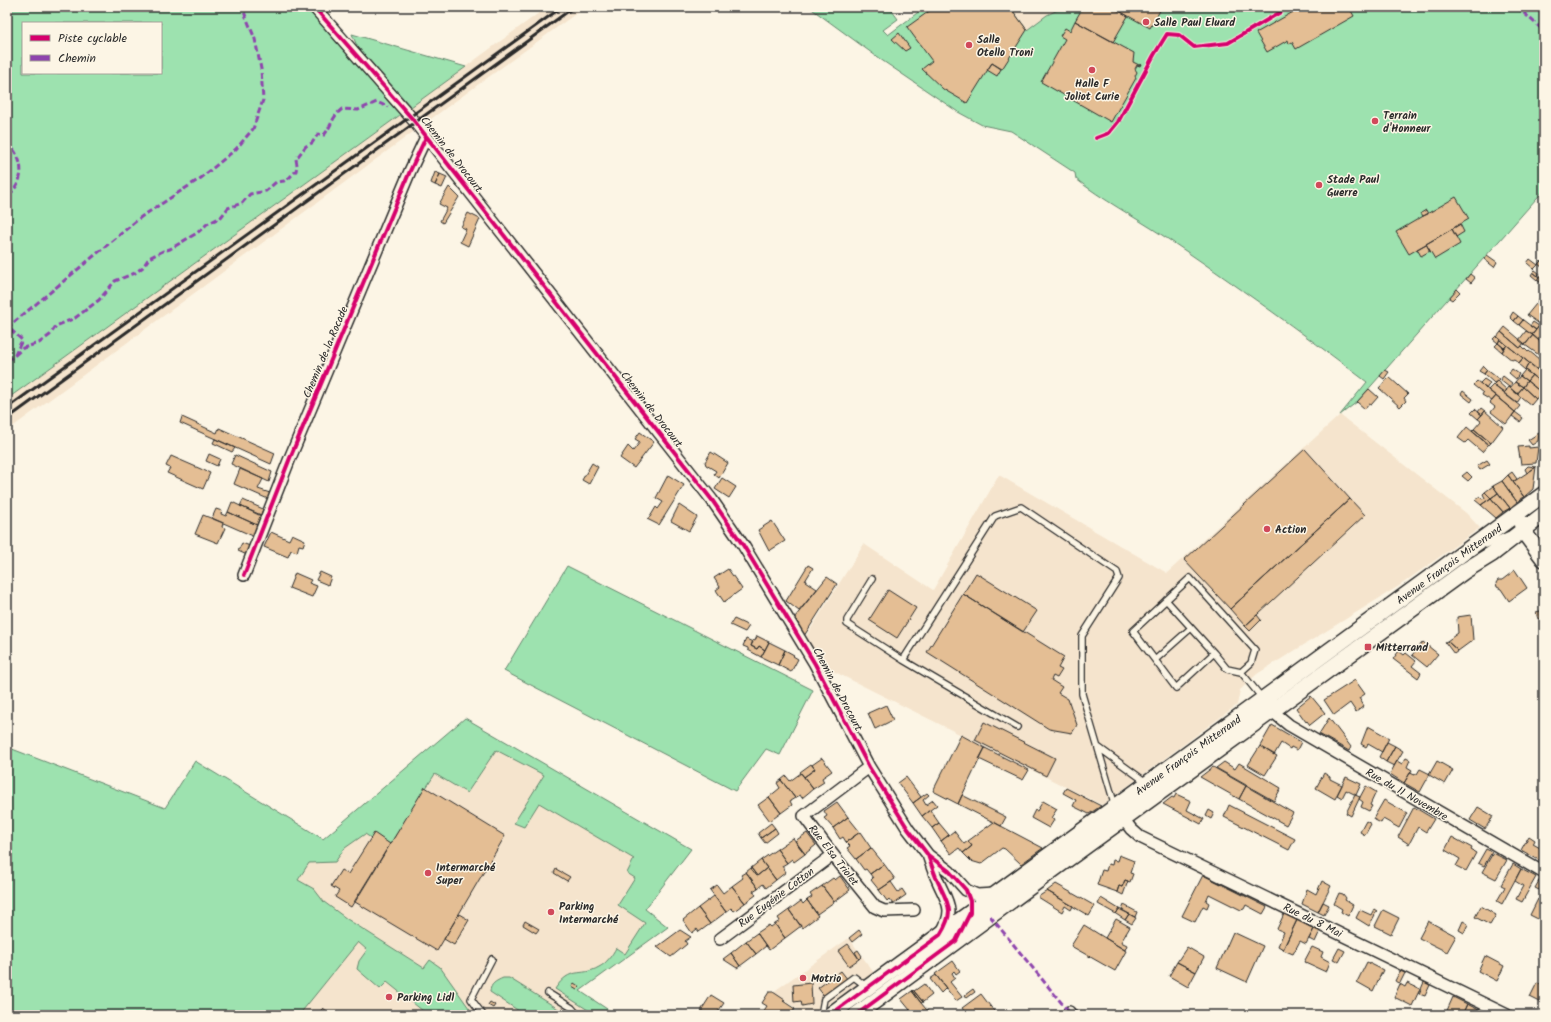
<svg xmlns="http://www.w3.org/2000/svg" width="1551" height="1022" font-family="Kalam,sans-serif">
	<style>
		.built { fill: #f5e4cd }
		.green { fill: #9de2af; stroke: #64866d; fill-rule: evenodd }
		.building { fill: #e4be94; stroke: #2b2b2b }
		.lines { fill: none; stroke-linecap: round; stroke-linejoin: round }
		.lane-casing { stroke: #2b2b2b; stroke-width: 8 }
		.street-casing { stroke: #2b2b2b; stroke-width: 14 }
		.secondary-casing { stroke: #2b2b2b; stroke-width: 18 }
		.lane { stroke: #fcf5e5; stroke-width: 5.5 }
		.street { stroke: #fcf5e5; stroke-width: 11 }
		.secondary { stroke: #fcf5e5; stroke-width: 15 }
		.rail { stroke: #2b2b2b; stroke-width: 3 }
		.quiet { stroke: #8e44ad; stroke-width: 3; stroke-dasharray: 6 3; stroke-linecap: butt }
		.cycleway-casing { stroke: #fcf5e5; stroke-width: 6 }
		.cycleway { stroke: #d6006c; stroke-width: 4 }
		.poi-dot { fill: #d1495b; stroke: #fcf5e5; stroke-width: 1.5 }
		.labels { text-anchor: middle; stroke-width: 3; stroke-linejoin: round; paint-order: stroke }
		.poi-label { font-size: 11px; font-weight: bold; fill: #2b2b2b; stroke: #fcf5e5; text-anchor: start }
		.street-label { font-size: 11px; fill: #2b2b2b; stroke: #fcf5e5 }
	</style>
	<rect width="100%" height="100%" fill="#fcf5e5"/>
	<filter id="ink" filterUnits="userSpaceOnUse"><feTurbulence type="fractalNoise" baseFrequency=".025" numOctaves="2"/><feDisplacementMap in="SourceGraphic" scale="8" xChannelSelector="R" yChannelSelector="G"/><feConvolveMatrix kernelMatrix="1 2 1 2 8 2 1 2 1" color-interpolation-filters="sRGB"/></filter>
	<g filter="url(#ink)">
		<path class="built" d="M547,7H585L413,132L7,431V399L400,115Z
			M1010,7H1064L1047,15L1027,30Z
			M1340,415L1466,513L1480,528L1399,586L1257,674L1240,690L1237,705L1102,805L827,668L805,638L864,544L933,590L999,475L1167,573Z
			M465,718L691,849L645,909L668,927L580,991L616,1015H282L285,902L323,839Z
			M849,938L874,973L813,1015H805L773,992Z"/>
		<path class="green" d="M7,7H306L400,115L7,399ZM23,23H161V73H23Z
			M809,7H889L898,19L883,30L888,35L925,7H1010L1027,30L1047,15L1064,7H1544V190L1357,402L1340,415L1367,382C1300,331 1232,282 1162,235C1133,216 1103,200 1076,179L1075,173L1011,131L982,125L958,112L880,59Z
			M352,34L466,67L411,107L357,46Z
			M567,566L813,690L780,755L766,749L735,791L504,671Z
			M465,718L691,849L645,909L668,927L580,991L616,1015H592L588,1010L555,989C571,965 580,978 599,967C607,963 612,955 616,948L625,954L645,923L618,905L635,878L627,873L634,859L539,803L524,827L514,823L544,775L496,750L467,793L435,774L390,844L374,834L371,838L365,834L345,848L335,862L309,863L298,880L314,889L324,902L347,919L424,968L430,960L440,967L474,1015H428L387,982L380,989L357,969L359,961L367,950L358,942L299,1015H7V747L165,808L195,761L323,839Z
			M503,978H509L568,1015H525L490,992C490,984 496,981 503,978Z"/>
		<path class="building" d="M935,7H1010L1027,30L1002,69L992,63L967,103L943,89L922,69L932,61L907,27Z
			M1083,7H1112L1128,16L1113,42L1075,21Z
			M1112,7H1162L1150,28Z
			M1302,7H1353L1350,9L1354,16L1296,49L1292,42L1289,44L1288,40L1267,52L1256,33Z
			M1075,21L1134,53L1133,62L1139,65L1141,64L1140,66L1137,65L1135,69L1137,72L1135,76L1136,78L1111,122L1041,82L1065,39L1060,36L1065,28L1070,31Z
			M899,33L910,48L905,51L892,39Z
			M992,63L1001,69L997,76L987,70Z
			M435,172L440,174L435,185L431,183Z
			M440,174L447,177L442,188L435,185Z
			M449,187L459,197L443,223L440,221L447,208L439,204Z
			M1456,197L1469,219L1409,254L1396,232Z
			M1426,210L1428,214L1423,216L1421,213Z
			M468,213L480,219L468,246L460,242L466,229L461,227Z
			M1460,224L1464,232L1456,237L1452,229Z
			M1452,229L1460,244L1435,259L1426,244Z
			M1426,244L1430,251L1421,256L1417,249Z
			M1487,255L1497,262L1494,267L1484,259Z
			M1530,259L1538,265L1534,269L1527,263Z
			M1541,261L1544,264L1542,267L1538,264Z
			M1535,270L1539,273L1538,276L1533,272Z
			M1533,272L1539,277L1537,280L1531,275Z
			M1543,273L1544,275V285L1537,280Z
			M1470,274L1475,278L1471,283L1466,279Z
			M1457,289L1460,292L1452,300L1449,298Z
			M1544,292V307L1537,302Z
			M1536,304L1544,310V321L1541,325L1527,315Z
			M1513,312L1518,316L1514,321L1510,317Z
			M1518,316L1523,320L1519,325L1514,321Z
			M1523,320L1536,330L1532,335L1519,325Z
			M1533,322L1539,326L1536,330L1530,326Z
			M1539,326L1544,330V345L1532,335Z
			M1505,327L1524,343L1520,348L1501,332Z
			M1526,331L1533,335L1525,345L1519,340Z
			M1501,332L1520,348L1522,346L1528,352L1529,351L1544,363L1538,370L1497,337Z
			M1533,335L1544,345V348L1539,355L1525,345Z
			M1496,336L1500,339L1498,343L1493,339Z
			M1500,339L1507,345L1504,348L1498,343Z
			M1498,343L1504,348L1502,352L1495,346Z
			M1507,345L1523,358L1519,363L1514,359L1512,360L1502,352Z
			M1523,358L1529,363L1525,370L1518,364Z
			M1529,363L1543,375L1540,382L1525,370Z
			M1483,366L1487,370L1484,374L1479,371Z
			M1512,369L1519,374L1516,379L1509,373Z
			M1385,370L1389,372L1384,379L1380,376Z
			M1487,370L1499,379L1497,381L1494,383L1484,374Z
			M1525,370L1532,375L1527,381L1520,376Z
			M1532,375L1540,382L1538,390L1527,381Z
			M1503,376L1512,383L1509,387L1500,380Z
			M1520,376L1527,381L1523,387L1515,382Z
			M1389,377L1408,394L1404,398L1406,401L1400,407L1379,388Z
			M1484,379L1490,383L1486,389L1480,383Z
			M1477,381L1496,396L1492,401L1482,395L1483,393L1473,385Z
			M1497,381L1507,390L1504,393L1493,385Z
			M1527,381L1541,392L1536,399L1523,387Z
			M1515,382L1523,387L1517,394L1510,388Z
			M1493,385L1520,406L1515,412L1488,390Z
			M1509,387L1521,397L1517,403L1504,393Z
			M1523,387L1536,399L1531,405L1517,394Z
			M1369,389L1378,397L1371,405L1369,404L1365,409L1357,402Z
			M1463,391L1473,399L1471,402L1461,394Z
			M1496,396L1515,412L1506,424L1491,412L1495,407L1490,403Z
			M1481,408L1485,411L1482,415L1478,412Z
			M1475,409L1482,415L1478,419L1471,413Z
			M1485,411L1503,427L1491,443L1474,429L1481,421L1478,419Z
			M1515,412L1523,418L1520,422L1512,416Z
			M182,417L217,433L219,428L275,453L271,464L180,423Z
			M1467,427L1488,445L1482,452L1468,440L1465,443L1458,438Z
			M1474,429L1491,443L1489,445L1472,431Z
			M640,432L654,442L634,468L620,458L628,446L633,451L640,442L635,439Z
			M1539,433L1538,441L1532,445L1528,440Z
			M215,439L235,448L232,452L213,443Z
			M1529,446V448L1538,447L1536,463L1521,464L1518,447Z
			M1305,449L1350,499L1230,609L1184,560Z
			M711,452L728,463L719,478L714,474L716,471L706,465L705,462Z
			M209,454L220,459L217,466L206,461Z
			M235,455L272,472L269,482L231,464Z
			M171,456L210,473L203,489L167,473L170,468L166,466Z
			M1487,460L1490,464L1480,470L1477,466Z
			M592,463L598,467L589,484L582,480Z
			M1528,466L1536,467L1527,473L1525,469Z
			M1536,467L1533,489L1524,497L1513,482Z
			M240,469L263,479L258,489L270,493L268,499L234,484Z
			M1467,472L1472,477L1468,481L1462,476Z
			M1512,472L1517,479L1513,482L1508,475Z
			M668,475L684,485L659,525L647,519L650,517L656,507L658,509L663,502L656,498Z
			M1508,475L1524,497L1517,502L1502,481Z
			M722,478L736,487L729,498L715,489Z
			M1502,481L1517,502L1510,508L1493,486Z
			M1493,486L1498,493L1491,498L1485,492Z
			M1485,492L1491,498L1481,505L1475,500L1480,496L1482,499L1485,498L1483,494Z
			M1498,493L1510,508L1503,512L1491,498Z
			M1491,498L1503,512L1496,518L1481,505Z
			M1350,499L1365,515L1245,626L1230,609Z
			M243,500L263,509L261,515L240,506Z
			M232,502L261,516L257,525L228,512Z
			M679,505L697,517L689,531L671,521Z
			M216,509L222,511L221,514L226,516L228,512L257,525L253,536L212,518Z
			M203,515L223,523L222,527L225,528L218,543L195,534Z
			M772,521L785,541L769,551L758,530Z
			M271,532L289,540L292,534L305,540L303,546L299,545L297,552L291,550L288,557L264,547Z
			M242,543L250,546L247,555L238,551Z
			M808,565L813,568L805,581L817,589L799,611L786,601Z
			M728,569L742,589L724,602L716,590L720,587L714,578Z
			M1515,570L1527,588L1509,601L1501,589L1497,587L1496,583L1498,580H1502Z
			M320,572L331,577L328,585L316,580Z
			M295,573L311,580L309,583L317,586L312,597L289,588Z
			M976,573L1037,611L1023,632L963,594Z
			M827,577L837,584L804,636L795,617Z
			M888,590L916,608L897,638L869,620Z
			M963,594L1064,657L1058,668L1062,670L1057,678L1053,676L1051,680L1062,687L1058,693L1068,699L1077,725L1072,733L1049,729L927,652Z
			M1544,610V617L1538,619L1536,612Z
			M1257,615L1261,620L1250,631L1245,626Z
			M1471,615L1473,640L1458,651L1447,641L1458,633L1457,617Z
			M734,619L749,626L745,632L730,625Z
			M757,636L769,642L765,650L759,646L757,649L751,646L753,640L755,641Z
			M746,639L753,642L751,646L757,649L759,646L765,650L761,657L748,650V648L743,646Z
			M1447,641L1458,651L1454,654L1445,642Z
			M769,642L785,650L778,665L761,657Z
			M1423,642L1438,654L1427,667L1412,655Z
			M785,650L794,655L793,656L798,659L791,672L778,665Z
			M1399,651L1404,655L1406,653L1416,661L1412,666L1421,673L1418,678L1393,659Z
			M1355,680L1365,694L1359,698L1364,706L1356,712L1350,703L1334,715L1324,700Z
			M1311,696L1325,713L1310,725L1307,721L1306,722L1296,708Z
			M886,705L893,720L875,729L868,713Z
			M1329,718L1351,747L1349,751L1319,734Z
			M984,722L1055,758L1046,776L975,740Z
			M1272,725L1301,742L1297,750L1291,747L1290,749L1281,743L1274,755L1260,746Z
			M1368,726L1389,738L1382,752L1368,744L1366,747L1361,744Z
			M961,735L985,748L958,804L933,791Z
			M1387,742L1395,746L1386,762L1379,757Z
			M1260,746L1277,756L1265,775L1248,765Z
			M1395,746L1403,751L1394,766L1386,762Z
			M985,748L1029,770L1023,780L979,759Z
			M822,758L832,771L822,778L824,782L813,789L804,777L815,769L812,765Z
			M1406,758L1410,760L1407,767L1412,770L1404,783L1390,774L1397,761L1402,764Z
			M1437,761L1453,770L1445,784L1429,775Z
			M1224,762L1235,769L1239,763L1281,788L1274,801L1216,768Z
			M811,764L815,769L804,777L800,772Z
			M1213,767L1246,786L1239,799L1200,777Z
			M1420,769L1430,774L1420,792L1404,783L1410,773L1415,775V774H1417Z
			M801,773L813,789L802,798L800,795L795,798L781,780L786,776L790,781Z
			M1324,773L1330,777V779L1342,785L1335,799L1316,788Z
			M906,777L921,797L913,803L898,783Z
			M1346,777L1361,784L1356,795L1346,790L1342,798L1337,795Z
			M781,780L795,798L790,801L792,805L781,813L769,797L780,788L777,783Z
			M1246,786L1293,813L1286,825L1239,799Z
			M1366,786L1376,792L1370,805L1372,806L1369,811L1361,807L1363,802L1359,799Z
			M425,787L505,836L437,951L355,902Z
			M1066,788L1101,806L1089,814L1073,806L1076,800L1063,793Z
			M927,793L929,795L923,800L926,805L933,800L937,805L922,816L913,803Z
			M1176,794L1191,801L1187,810L1204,819L1201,824L1163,804L1172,797L1174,798Z
			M962,795L1006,817L1001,826L958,804Z
			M1355,795L1360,797L1351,816L1346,813Z
			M769,797L781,813L770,821L758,805Z
			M1384,800L1407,813L1399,828L1383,819L1381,823L1373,819Z
			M1043,801L1057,809L1051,818L1054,820L1049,828L1031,818L1035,810L1037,811Z
			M837,802L848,817L833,828L824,818L827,816L824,811Z
			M1229,805L1295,839L1289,850L1224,817Z
			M1414,807L1434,819L1426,832L1418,827L1409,844L1398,837Z
			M1478,807L1493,816L1485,829L1470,820Z
			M930,810L939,823L932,828L922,816Z
			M1209,810L1214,813L1211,819L1206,816Z
			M848,817L860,832L846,842L843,837L840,839L833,828Z
			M1366,821L1371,824L1365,835L1360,832Z
			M994,822L1001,826L1043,848L1021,864L1005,849L1002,848L981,864L971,861L963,853L972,846L968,841Z
			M771,823L775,828L761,838L758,833Z
			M939,823L949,835L941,841L932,828Z
			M775,828L778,833L765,843L761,838Z
			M954,831L964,844L968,841L972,846L963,853L959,848L951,854L941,841Z
			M860,832L871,848L856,859L847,848L850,846L846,842Z
			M374,833L390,844L351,907L335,897L339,891L331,886L341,870L348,874Z
			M807,833L816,845L805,854L795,841Z
			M1529,836L1535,840L1533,844L1542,849L1544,847V863L1521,850Z
			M1452,837L1472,848L1471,850L1476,853L1466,871L1456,866L1460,859L1445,850Z
			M793,838L805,854L794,862L792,859L787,863L777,849Z
			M871,848L884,864L870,874L866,869L864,870L856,859Z
			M777,849L787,863L782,866L786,872L776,880L761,860Z
			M1486,849L1492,852L1484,866L1478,863Z
			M1493,853L1507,860L1496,879L1482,872Z
			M1119,855L1134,861L1130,873L1133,874L1130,882L1125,880L1122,887L1119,886L1117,892L1097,885L1102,870L1106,871L1108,864L1112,865L1113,860L1117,861Z
			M761,860L767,868L757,876L751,868Z
			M884,864L895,879L879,890L871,880L873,878L870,874Z
			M1513,864L1521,869L1502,904L1497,901L1505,887L1501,885Z
			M751,868L757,876L767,868L776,880L766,888L763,884L758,888L746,872Z
			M556,869L570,877L567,881L554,873Z
			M1521,869L1536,877L1522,902L1516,899L1523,886L1515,881Z
			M746,872L758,888L753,891L756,895L745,903L732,886L743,878L741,875Z
			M1203,875L1267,907L1263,914L1246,905L1244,909L1241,910L1209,894L1206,901L1209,903L1207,908L1203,906L1195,922L1182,916Z
			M840,876L850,890L834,902L822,886L833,878L835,880Z
			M1540,879L1544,882L1539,890L1535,888Z
			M1125,880L1128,881L1123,895L1117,892L1119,886L1122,887Z
			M1322,881L1331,886L1318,912L1302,904L1307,889L1316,894Z
			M891,882L898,892L902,889L906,895L893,904L889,899L887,901L879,890Z
			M1056,884L1095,906L1089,916L1047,891Z
			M717,885L723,893L732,886L745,903L734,911L731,908L726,912L710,890Z
			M822,886L834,902L817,914L807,900L812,897L810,894Z
			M1047,891L1073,906L1071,910L1065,906L1062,912L1038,897Z
			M1339,893L1343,894L1346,898L1345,900L1353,905L1348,916L1341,912L1342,909L1334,904Z
			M714,896L726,912L710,924L698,908Z
			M1101,898L1119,909L1116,914L1098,904Z
			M1538,899L1544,903V922L1530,915Z
			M807,900L818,916L802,928L789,910L801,901L803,904Z
			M1323,902L1329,905L1324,915L1318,912Z
			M1124,905L1137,912L1135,917L1122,910Z
			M1481,906L1496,915L1490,925L1475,917Z
			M698,908L710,924L699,932L697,929L692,933L683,920Z
			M1119,909L1129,914L1125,920L1116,914Z
			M1374,909L1377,911L1369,926L1356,918L1360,910L1371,915Z
			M789,910L801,926L785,938L775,924L780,921L778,918Z
			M1383,910L1399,918L1391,934L1375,926Z
			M459,914L469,920L454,945L444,939Z
			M1129,914L1136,918L1132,924L1125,920Z
			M1284,914L1297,920L1283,949L1278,946L1284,932L1277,929Z
			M1116,919L1130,927L1121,942L1127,945L1125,950L1105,938Z
			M1297,920L1314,929L1306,944L1300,941L1293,954L1283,950Z
			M525,921L539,929L536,933L523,925Z
			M1428,921L1456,936L1447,952L1419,938Z
			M1463,921L1468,924L1464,933L1459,930Z
			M775,924L785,938L769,950L757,933L769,925L771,927Z
			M1084,925L1126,951L1115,971L1071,946Z
			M1314,929L1320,931L1315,942L1309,939Z
			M680,930L691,937L685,941L687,944L671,957L657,947Z
			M859,930L862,934L852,942L849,938Z
			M1233,932L1263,946L1247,982L1217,968Z
			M757,933L766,946L756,954L746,941Z
			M746,941L756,954L740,966L731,953Z
			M848,944L859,959L849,966L838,951Z
			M1187,947L1204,957L1196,972L1177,962Z
			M1312,947L1323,952L1321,957L1330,962L1326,972L1304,962Z
			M1339,948L1345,951L1339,962L1333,959Z
			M858,950L862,956L859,959L855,952Z
			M731,953L740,966L737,968L723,959Z
			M1485,956L1504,966L1497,981L1478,971Z
			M953,961L960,971L956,974L954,971L952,973L955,978L950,982L962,997L956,1001L935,974Z
			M1177,962L1196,972L1188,987L1169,976Z
			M1367,962L1383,970L1373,991L1357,982Z
			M841,971L848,980L825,997L818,988Z
			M1400,971L1405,973L1400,983L1395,981Z
			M936,975L946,988L941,993L930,979Z
			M1424,982L1430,985L1425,996L1419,994Z
			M574,983L580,987L577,990L572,987Z
			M811,983L812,1004L802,1006L801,1001L794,1002L793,985Z
			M1407,983L1420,989L1412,1006L1394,997L1400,984L1405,987Z
			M1537,983L1544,986V1004L1530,997Z
			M924,984L932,995L923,1002L914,991Z
			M973,989L975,992L967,998L965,995Z
			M913,990L923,1002L921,1003L912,991Z
			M912,991L921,1003L931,1015H925L923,1011L920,1014V1015H914L901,999Z
			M769,992H773L785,1000L783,1001L795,1009L791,1015H761L767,1006L762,1003Z
			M981,994L997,1015H967L962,1008Z
			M711,995L724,1003L717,1013V1015H702V1009Z
			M1453,997L1467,1004L1462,1015H1445Z
			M490,1002L495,1005L493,1008L488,1005Z
			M1467,1004L1483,1012L1482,1015H1462Z
			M323,1008L332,1015H317Z
			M910,1010L914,1015H904Z"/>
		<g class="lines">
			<defs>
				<path id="lane" d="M1486,545L1508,535
					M872,579L847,620V624L903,660L995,516L1021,507L1117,572L1119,578L1082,636V694L1115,806
					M1166,600L1214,653
					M903,660L1017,727
					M1155,660L1191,628
					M1241,672L1251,663L1255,650L1190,578L1133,631L1176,688L1214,653L1227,669L1241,672L1262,698
					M1098,747L1146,782
					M548,993L572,1008L578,1015
					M483,1015L471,999L492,959
					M821,1015L824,999L854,977L867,987"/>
				<path id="street" d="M314,7L415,122L712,500L743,545L815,664L869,767L908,829L928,855L949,871L966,890L977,895L995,894
					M244,575L290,458L410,171L426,137
					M1267,705L1272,711L1289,725L1544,873
					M869,767L804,816L833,855L875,907L884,911L914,910
					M1119,813L1131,829L1140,837L1507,1015
					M928,855C931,863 933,871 937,879C946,901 956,908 942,932
					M720,939L833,855
					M1069,1012L1071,1015"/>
				<path id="secondary" d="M1521,522L1523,531L1544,559
					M830,1015L1544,494
					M856,1015L1050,872L1466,570L1492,554L1544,514"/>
			</defs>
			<use href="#lane" class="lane-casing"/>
			<use href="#street" class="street-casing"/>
			<use href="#secondary" class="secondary-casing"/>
			<use href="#lane" class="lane"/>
			<use href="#street" class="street"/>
			<use href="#secondary" class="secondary"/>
			<path class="rail" d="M7,408L562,7
				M7,419L574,7"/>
			<path class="quiet" d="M1517,7L1544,31
				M7,143C18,152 25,168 18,183C16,188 11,193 7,198
				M7,328L141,217L201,178L236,149L253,129L263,100L261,69L255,39L242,7
				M15,355L23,348L39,343L50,335L56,326L75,318L99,300L115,281L135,273L143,267L149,258L163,251L170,249L197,233L207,224L221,217L228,208L242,203L250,194L266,191L276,182L284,181L289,178L296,171L297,165L296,159L306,146L312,143L318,134L324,135C332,126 331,118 342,109L358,110L377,102L388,107
				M7,361L15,355L22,340L8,327
				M990,916L1069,1012"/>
			<defs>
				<path id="cycleway" d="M314,7L415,122L712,500L743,545L815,664L869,767L908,829L928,855L949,871L966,890L970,901V913L956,941L856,1015
					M1096,138L1109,133L1118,122L1154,55L1167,34L1179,35L1194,47L1228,43L1289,7
					M244,575L290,458L410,171L426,137
					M830,1015L940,935C955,911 949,905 938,882C934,873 931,864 928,855"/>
			</defs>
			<use href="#cycleway" class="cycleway-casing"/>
			<use href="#cycleway" class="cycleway"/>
		</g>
	</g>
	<g class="poi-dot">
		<circle cx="1146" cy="22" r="4"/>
		<circle cx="969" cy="45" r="4"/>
		<circle cx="1092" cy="70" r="4"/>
		<circle cx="1375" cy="121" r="4"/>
		<circle cx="1319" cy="185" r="4"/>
		<circle cx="1267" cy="529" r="4"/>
		<rect x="1364" y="643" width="8" height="8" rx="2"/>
		<circle cx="428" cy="873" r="4"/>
		<circle cx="551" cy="912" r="4"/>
		<circle cx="803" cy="978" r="4"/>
		<circle cx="389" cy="997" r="4"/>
	</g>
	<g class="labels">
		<g class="poi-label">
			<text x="1154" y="26">Salle Paul Eluard</text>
			<text x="977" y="43">Salle<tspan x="977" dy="13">Otello Troni</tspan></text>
			<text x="1092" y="87" text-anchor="middle">Halle F<tspan x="1092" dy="13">Joliot Curie</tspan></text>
			<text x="1383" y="119">Terrain<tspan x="1383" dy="13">d'Honneur</tspan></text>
			<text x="1327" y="183">Stade Paul<tspan x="1327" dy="13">Guerre</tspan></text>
			<text x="1275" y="533">Action</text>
			<text x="1376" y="651">Mitterrand</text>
			<text x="436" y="871">Intermarché<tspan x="436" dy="13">Super</tspan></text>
			<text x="559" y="910">Parking<tspan x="559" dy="13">Intermarché</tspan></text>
			<text x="811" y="982">Motrio</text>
			<text x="397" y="1001">Parking Lidl</text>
		</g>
		<g class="street-label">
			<text transform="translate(452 154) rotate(52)" y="4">Chemin de Drocourt</text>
			<text transform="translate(325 352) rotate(-67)" y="4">Chemin de la Rocade</text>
			<text transform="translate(652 409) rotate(52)" y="4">Chemin de Drocourt</text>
			<text transform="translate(1449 564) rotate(-36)" y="4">Avenue François Mitterrand</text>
			<text transform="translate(838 689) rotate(62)" y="4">Chemin de Drocourt</text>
			<text transform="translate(1188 755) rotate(-36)" y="4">Avenue François Mitterrand</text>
			<text transform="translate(1407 794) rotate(30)" y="4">Rue du 11 Novembre</text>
			<text transform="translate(834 855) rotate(52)" y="4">Rue Elsa Triolet</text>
			<text transform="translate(776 897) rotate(-37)" y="4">Rue Eugénie Cotton</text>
			<text transform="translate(1313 920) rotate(26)" y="4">Rue du 8 Mai</text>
		</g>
	</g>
	<rect width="1551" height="1022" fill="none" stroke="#fcf5e5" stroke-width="24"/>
	<rect x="12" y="12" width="1527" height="998" fill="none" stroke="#2b2b2b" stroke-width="1.5" filter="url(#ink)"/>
	<rect x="22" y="22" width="140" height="52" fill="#fcf5e5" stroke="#a8a49b"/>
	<rect x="30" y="35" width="20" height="6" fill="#d6006c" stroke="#a8a49b"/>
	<text x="58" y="42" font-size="12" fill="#2b2b2b">Piste cyclable</text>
	<rect x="30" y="55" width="20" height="6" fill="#8e44ad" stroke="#a8a49b"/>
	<text x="58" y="62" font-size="12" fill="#2b2b2b">Chemin</text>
</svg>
